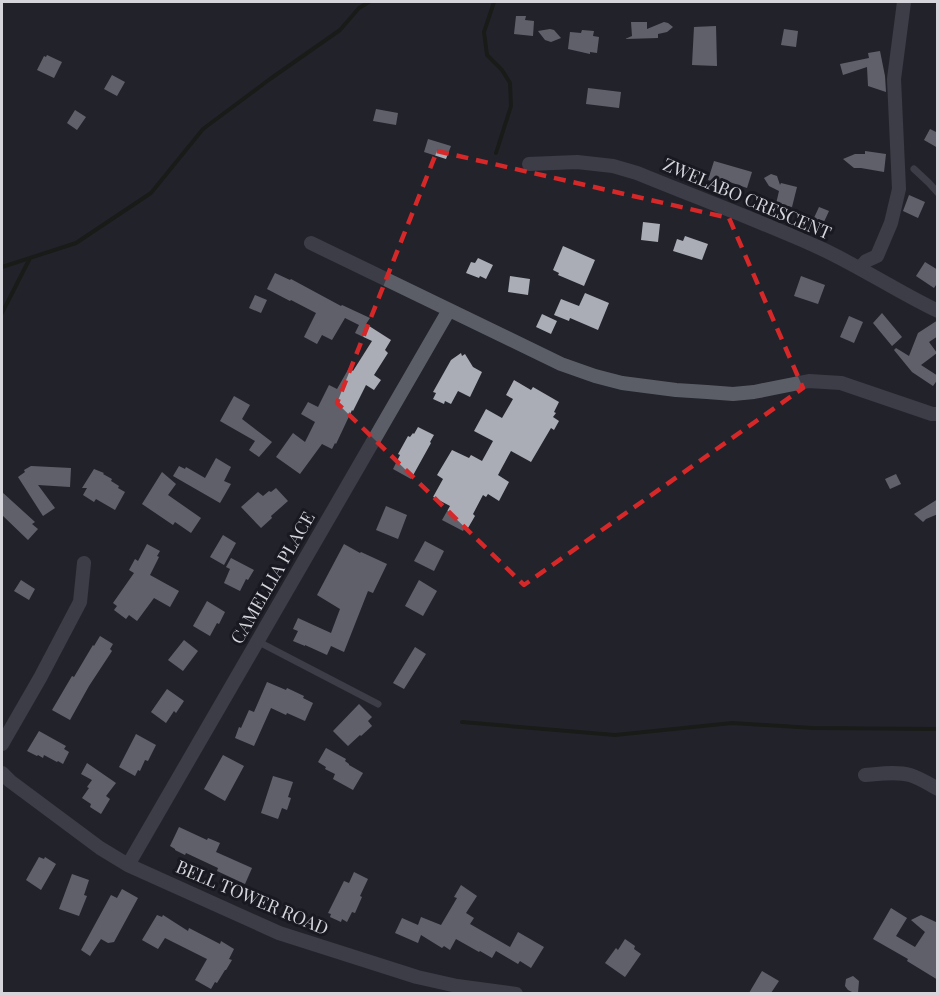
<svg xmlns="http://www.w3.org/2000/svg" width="939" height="995" font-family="'Playfair Display',serif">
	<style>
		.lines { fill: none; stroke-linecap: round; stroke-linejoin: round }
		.stream { stroke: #0c1300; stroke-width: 4 }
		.building { fill: #aaacb6 }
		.lane { stroke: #5c5e67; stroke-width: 7 }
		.street { stroke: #5c5e67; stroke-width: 14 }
		.marked { fill: none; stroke: #d62828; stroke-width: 4.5; stroke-dasharray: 12 8; stroke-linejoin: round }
		.labels { text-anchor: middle; stroke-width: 6; stroke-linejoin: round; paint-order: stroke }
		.street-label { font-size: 18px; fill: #d5d5db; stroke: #181921 }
	</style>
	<rect width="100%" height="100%" fill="#22232b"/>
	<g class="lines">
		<path class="stream" d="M494,2L484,32L487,55L502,70L510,83L511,106L496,153
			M2,267L76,243L151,193L203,129L270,79L340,30L359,8L369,2
			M2,313L30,258
			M462,722L615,735L732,723L813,728L938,729"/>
	</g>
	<path class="building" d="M516,16H526L525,20L534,21L533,36L514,34Z
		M631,22H647V29L664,22L668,23L673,27L667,32L658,34V38L625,39L632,36Z
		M716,26L717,66L692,65L694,27Z
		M550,29L554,30L561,38L551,42L545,40L538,31Z
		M784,29L798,31L796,47L781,45Z
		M582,30L594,31L593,36L599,37L597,53L590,52V54L568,49L570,32L581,33Z
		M880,51L885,76L886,92L868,86L867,67L843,75L840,64L869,58L868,53Z
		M47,55L62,62L54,78L37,70L44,56L46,57Z
		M112,75L125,82L117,96L104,89Z
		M588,88L621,92L619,108L586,104Z
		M376,109L398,113L396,125L373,121Z
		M75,110L86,117L77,130L67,123Z
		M930,129L938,133V148L924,140Z
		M428,139L451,146L446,159L424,152Z
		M865,151L886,154L884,172L861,168H854L843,159L855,154H865Z
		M714,161L752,172L747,188L724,180L723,185L708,180Z
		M771,174L777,176L780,185L781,183L797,187L792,207L776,204L779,191L769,186L764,178Z
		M909,195L925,202L918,218L903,211Z
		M819,207L829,211L823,224L813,220Z
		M643,222L660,224L658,242L641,240Z
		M685,236L708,244L702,260L673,251L677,239L683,241Z
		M563,246L595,260L584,286L558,275L559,273L553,270Z
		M478,258L493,265L486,279L480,276L479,278L466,273L471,262L475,263Z
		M925,262L938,270V282L934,288L916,276Z
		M275,273L290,280L291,279L341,306L342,305L370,318L366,324L391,340L385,350L388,353L374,375L381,380L374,390L366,385L353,411L352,410L336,444L335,443L332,449L322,444L300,474L276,457L293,433L305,442L315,422L301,414L308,402L318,407L329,385L337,389L349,368L353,371L372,341L355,333L359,325L345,318L332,340L322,335L317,344L304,337L316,313L291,300L290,301L267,289Z
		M510,276L530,279L528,295L508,292Z
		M801,276L825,285L818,304L794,296Z
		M585,293L609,303L598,330L570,318L569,321L554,315L561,299L579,306Z
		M255,295L267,300L261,313L249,308Z
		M882,313L902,337L892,346L873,323Z
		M542,314L557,321L551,334L536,327Z
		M849,316L863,322L854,343L840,337Z
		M938,320V336L929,342L937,353L921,365L938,376V379L933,386L912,372L894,350L896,348L909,356L918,333Z
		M461,353L462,356L465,354L473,367L482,372L470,397L458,391L451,404L445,401L444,404L433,399L436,393L433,392L451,360Z
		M514,380L531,390L533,387L559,402L554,412L556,413L553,417L559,421L554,430L551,428L531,462L511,451L498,475L509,482L499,501L488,494L486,497L483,495L473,514L475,516L468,528L465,527L463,531L442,520L450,506L433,497L443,479L437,475L452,450L469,458L471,455L482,461L493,441L474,431L486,409L502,418L513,399L506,395Z
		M234,396L250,405L242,419L272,442L259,457L249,450L255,441L220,421Z
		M418,427L434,435L430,442L431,443L411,479L393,469L400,455L398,454L408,436L410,437L413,433L414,434Z
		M216,458L231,467L224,481L231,484L220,503L173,476L179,466L185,469L186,467L205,478Z
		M31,466L71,468L70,487L38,485L55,508L43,516L18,477L25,472L24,470Z
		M94,469L104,473L103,474L112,479L111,481L119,486L118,488L125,492L115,510L96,499L94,502L83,495L87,488H82Z
		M162,472L176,484L168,495L201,518L191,533L175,522L173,525L142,504Z
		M896,474L901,484L890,489L885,479Z
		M276,488L288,501L271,516L272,518L261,528L241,507L258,492L263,496L269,491L271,492Z
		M2,492L35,522L32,524L38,529L28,540L2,515Z
		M938,499V514L926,519L923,522L914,514Z
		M386,506L407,515L398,539L376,530Z
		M223,535L236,543L224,565L210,557Z
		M425,541L444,551L434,571L414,561Z
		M147,544L160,551L157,556L159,557L150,575L179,591L170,607L154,598L137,621L129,615L126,619L114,610L117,606L113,603L134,573L129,570L135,559L138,561Z
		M344,544L360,553L361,552L387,564L373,593L368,591L344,652L331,646L327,655L305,645V646L293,641L298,631L293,629L298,618L331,633L340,609L317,595Z
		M231,558L254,570L248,580L246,579L240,591L224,583L230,569L226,567Z
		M21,580L35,589L29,600L14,591Z
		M419,580L437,591L423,616L405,606Z
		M207,601L225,612L219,624L217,623L210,636L193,626Z
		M100,636L113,644L110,649L112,651L89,686L70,720L52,710L72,676L74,677L93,645L94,646Z
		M184,640L198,651L183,671L168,660Z
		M415,647L426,654L404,689L393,683Z
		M267,682L286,690L287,688L304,696L303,698L313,703L305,721L287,713L286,715L271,708L254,746L235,738L239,727L241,728L249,710L254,712Z
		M167,689L184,701L176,713L174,711L166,723L151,712Z
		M359,704L372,717L368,721L372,726L361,736L360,735L348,746L333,731Z
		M39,731L66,746L64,749L69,752L63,764L58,761L57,762L44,755L43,758L38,755L37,756L27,751Z
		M136,734L156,745L148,761L145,760L140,771L138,770L135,776L119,767Z
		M326,748L346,759L345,761L349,764V765L363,773L353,790L333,779L335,774L325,769L326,767L318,762Z
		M223,755L244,766L225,801L204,789Z
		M87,763L116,783L106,796L110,799L101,814L90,807L91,804L82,798L89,788L87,787L92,780L81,774Z
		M273,776L293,782L288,797L291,798L287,810L282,808L278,819L261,813Z
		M179,827L207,840L208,838L220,843L216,852L252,868L245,884L217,871L218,868L186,853L185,855L175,850V849L170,846Z
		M39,857L44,859L45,857L56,864L41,890L26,880Z
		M354,872L368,879L360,896L362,897L355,913L352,912L347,922L342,919L341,922L330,917L331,914L328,913L344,881L349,883Z
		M72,874L89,880L84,895L87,896L79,916L59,909Z
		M461,885L477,896L466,913L474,918L470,924L510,947L518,932L544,947L531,968L520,961L518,964L496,951L492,958L480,951L479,952L456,939L450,950L444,946L442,948L421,935L418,943L395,933L402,918L418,925L421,917L441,925L457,898L454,897Z
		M122,889L138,898L114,942L108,943L101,939L90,956L81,950L111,895L117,898Z
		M891,908L907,918L896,936L915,947L925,932L911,920L921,915L938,923V980L907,961L908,959L873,939Z
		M157,915L162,917L163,915L188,931L189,928L220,944L221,941L234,949L229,959L232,960L226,970H225L217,983L215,982L211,989L195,980L207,959L165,938L158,949L142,940Z
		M625,939L635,946L634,949L641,954L625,977L605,963L616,948L618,950Z
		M762,971L779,981L771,993H749Z
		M853,976L859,981L858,993H854L848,990L845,986L846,979Z"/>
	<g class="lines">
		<path class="lane" d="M914,169L929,183L938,193
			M257,641L378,704"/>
		<path class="street" d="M529,164L577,162L613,166L637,173C698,198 760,221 820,248C861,267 898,292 938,311
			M311,243L561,364L595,376L622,383L676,390L707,392L733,394L754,392L809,381L841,383L932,414H938
			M860,268L866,261L877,256L891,223L899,189L894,79L904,2
			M2,744L40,678L80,602L84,563
			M2,773L10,781L100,848L128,865L279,933L417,977L457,986L516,994
			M865,775C879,774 896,771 910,775C920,778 929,784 938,789
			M128,865L449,310"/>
	</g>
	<path d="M0 0H939V995H0ZM437,151L729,218L803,388L524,585L337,403Z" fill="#22232b" fill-opacity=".55" fill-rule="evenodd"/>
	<path class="marked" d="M437,151L729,218L803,388L524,585L337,403Z"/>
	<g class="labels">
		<g class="street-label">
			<text transform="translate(747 199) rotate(23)" y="6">ZWELABO CRESCENT</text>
			<text transform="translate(273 578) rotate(-60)" y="6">CAMELLIA PLACE</text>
			<text transform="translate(252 898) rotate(23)" y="6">BELL TOWER ROAD</text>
		</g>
	</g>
	<rect width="939" height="995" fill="none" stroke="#d5d5db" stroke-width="6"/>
</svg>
